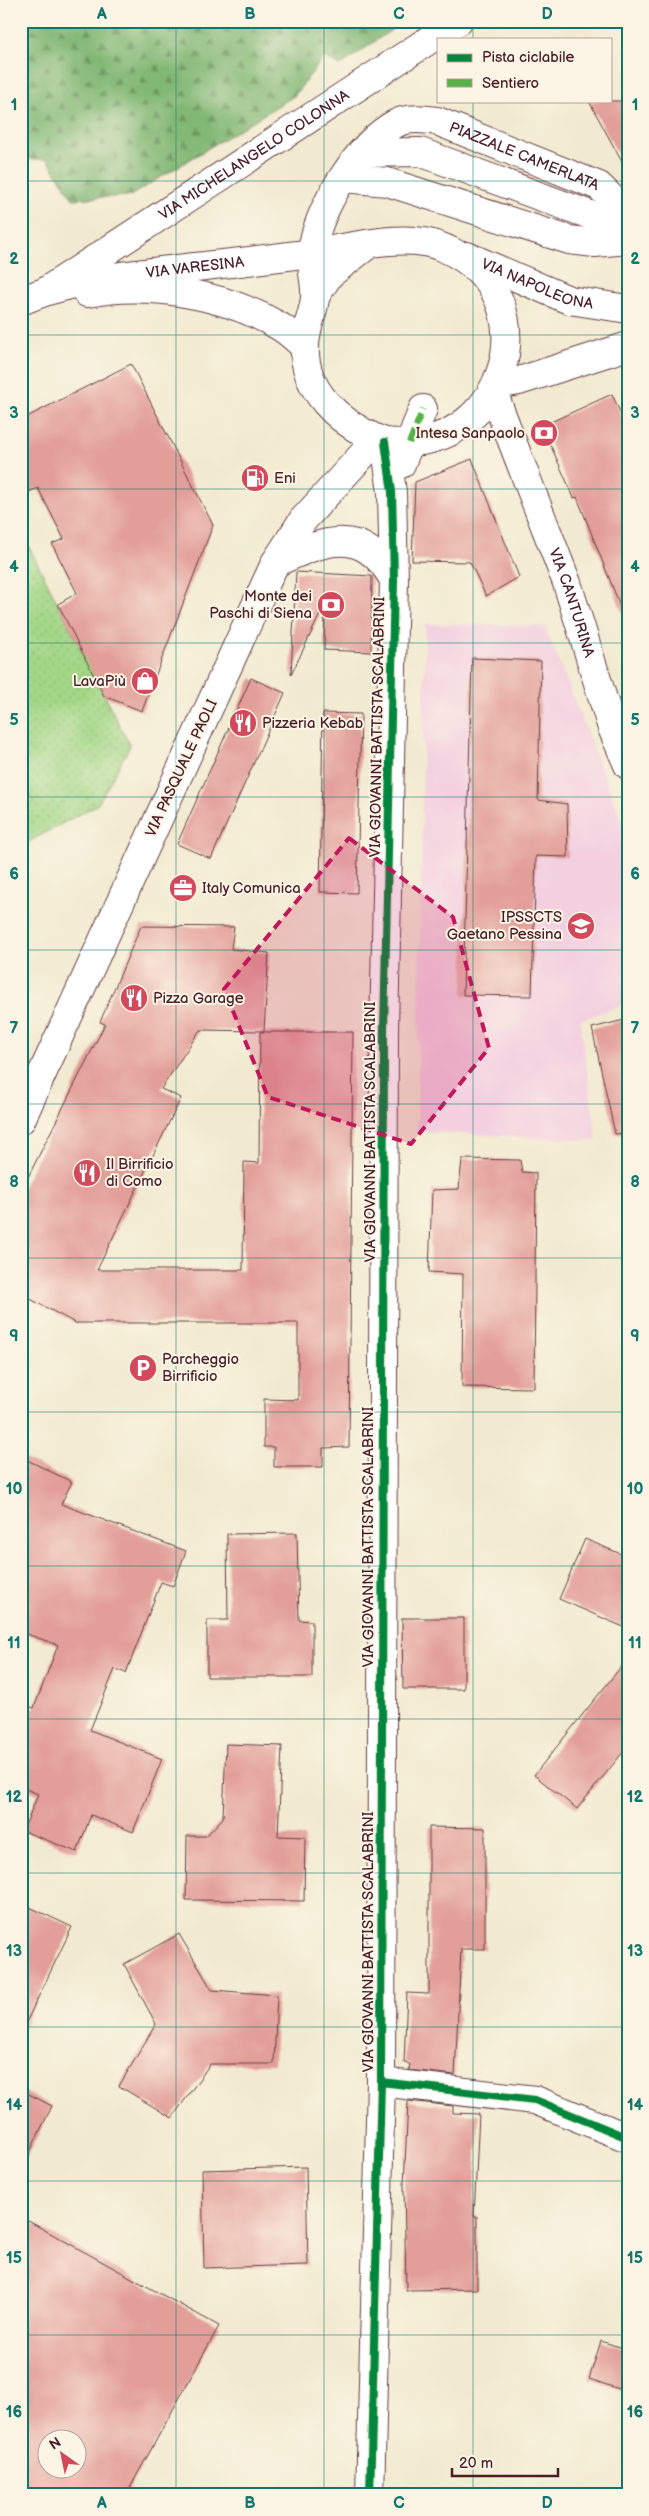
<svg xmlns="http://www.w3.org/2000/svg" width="649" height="2516" font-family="'Balsamiq Sans',sans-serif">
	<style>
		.built { fill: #f3cfe0; fill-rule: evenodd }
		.grass { fill: url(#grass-dots); stroke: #767b59 }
		.forest { fill: url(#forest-firs); stroke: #666c50 }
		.building { fill: #e29e98; fill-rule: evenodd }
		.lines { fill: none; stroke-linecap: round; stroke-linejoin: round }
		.minor-casing { stroke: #633d44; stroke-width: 30 }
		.major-casing { stroke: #633d44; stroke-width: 30 }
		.minor { stroke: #fff; stroke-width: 28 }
		.major { stroke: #fff; stroke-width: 28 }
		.quiet { stroke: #57b146; stroke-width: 6; stroke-dasharray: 12 6; stroke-linecap: butt }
		.cycleway-casing { stroke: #fcf5e5; stroke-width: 11 }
		.cycleway { stroke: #00873e; stroke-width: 8 }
		.marked { fill: #c2185b; fill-opacity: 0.2; stroke: #c2185b; stroke-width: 4; stroke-dasharray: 10 6; stroke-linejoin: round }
		.grid { fill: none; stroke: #0f766e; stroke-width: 1; stroke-opacity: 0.55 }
		.labels { text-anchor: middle; stroke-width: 4; stroke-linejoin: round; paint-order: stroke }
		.street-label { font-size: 15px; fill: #4a1f2b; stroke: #fcf5e5 }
		.poi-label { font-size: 15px; fill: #4a1f2b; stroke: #fcf5e5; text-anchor: start }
		.neatline { fill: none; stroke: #0f766e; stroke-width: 2 }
		.grid-label { font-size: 16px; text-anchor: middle; font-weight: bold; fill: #0f766e }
	</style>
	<defs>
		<pattern id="grass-dots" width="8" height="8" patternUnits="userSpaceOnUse" patternTransform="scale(1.25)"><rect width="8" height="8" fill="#a3d787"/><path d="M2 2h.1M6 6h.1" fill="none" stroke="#8eb875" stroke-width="1.8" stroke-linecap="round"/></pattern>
		<pattern id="forest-firs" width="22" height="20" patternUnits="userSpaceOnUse" patternTransform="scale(1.25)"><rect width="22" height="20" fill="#82b874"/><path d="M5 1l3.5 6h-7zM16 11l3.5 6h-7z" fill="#6c955f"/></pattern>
	</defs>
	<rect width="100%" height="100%" fill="#fcf5e5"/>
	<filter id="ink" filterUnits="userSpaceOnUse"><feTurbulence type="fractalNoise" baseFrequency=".02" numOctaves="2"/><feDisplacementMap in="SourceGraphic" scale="10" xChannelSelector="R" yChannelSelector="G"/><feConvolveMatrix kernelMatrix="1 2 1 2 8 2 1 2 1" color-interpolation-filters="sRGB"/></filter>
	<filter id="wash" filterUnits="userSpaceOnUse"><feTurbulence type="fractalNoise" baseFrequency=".0096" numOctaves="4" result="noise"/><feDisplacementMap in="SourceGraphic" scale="20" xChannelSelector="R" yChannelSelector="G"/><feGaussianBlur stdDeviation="1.12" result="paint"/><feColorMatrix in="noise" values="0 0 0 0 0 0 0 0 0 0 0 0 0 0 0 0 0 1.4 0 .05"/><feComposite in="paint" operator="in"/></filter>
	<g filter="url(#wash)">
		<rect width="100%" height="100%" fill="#f2ead0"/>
		<path class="built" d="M425,624L545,626L628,836V1003L580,1020L597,1141L417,1131ZM472,659L541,661L538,800L567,804V857L536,856L532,996L463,995Z"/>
		<path class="grass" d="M21,531L130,746L98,804L21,846V809L33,802L21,780Z"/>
		<path class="forest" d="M21,21H404L340,66L324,57L294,96L130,196L73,199L47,159H28L21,151Z"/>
		<g id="blocks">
			<path class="building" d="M589,101H628V173Z
				M131,364L213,525L142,711L104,696L58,604L77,593L52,544L64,539L38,488L29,492L21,477V420Z
				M612,394L628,430L626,621L577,497L574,498L542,426Z
				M472,459L519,577L486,596L470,562L412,561L415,482Z
				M296,572L372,576L371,652L324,650L325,604L291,675Z
				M472,658L541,661L538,800L567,804L568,857L536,856L532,996L463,995Z
				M251,678L285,693L211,859L177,844Z
				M323,713L361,714L357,893L320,892Z
				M141,926L234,927L231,949L269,953L264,1031L200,1030L161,1089L181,1098L97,1270H243L244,1162L259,1163L260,1032H353L349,1447L323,1448V1467H274V1447H264V1399L298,1400V1323H75L21,1294V1191L105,1024L100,1022Z
				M628,1019V1133L615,1134L592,1028Z
				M462,1159L520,1160L522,1172L536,1173L534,1388L462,1387L463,1274L429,1272L432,1190L459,1189Z
				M21,1457L72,1482L61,1504L186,1551L173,1586L161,1582L126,1673L115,1669L90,1730L162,1759L133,1832L91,1815L77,1852L23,1831L38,1794L21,1787V1703L34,1708L58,1645L21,1632Z
				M297,1533L299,1620L312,1621V1677H207V1620H228L227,1534Z
				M585,1539L628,1557V1629L559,1599Z
				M402,1618H464V1689H403Z
				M628,1658V1746L577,1809L534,1775Z
				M226,1744L282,1746L278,1836L305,1837L304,1901L186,1900L187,1836H206L223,1818Z
				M429,1827L485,1828V1949H461L455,2075L409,2070L410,2064L404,2063L407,1993L429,1994Z
				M21,1903L72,1927L21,2033Z
				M179,1934L212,1990L277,1995L274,2064H210L172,2118L119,2086L156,2024L124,1964Z
				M21,2090L52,2106L21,2170Z
				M408,2101L453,2106V2113L479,2114L474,2216H477V2289L406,2290L404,2185Z
				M306,2167L308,2265L204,2268L202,2170Z
				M21,2217L219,2326L126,2495H21ZM48,2438H78V2468H48Z
				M601,2341L628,2350V2392L589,2379Z"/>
		</g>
	</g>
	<g filter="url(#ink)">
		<use href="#blocks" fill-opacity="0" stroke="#633d44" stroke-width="1"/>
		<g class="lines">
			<defs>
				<g id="minor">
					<path d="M361,153L420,152L628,229"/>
					<path d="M344,178L387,182L569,240L595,243L628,240"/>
					<path id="s1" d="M49,289L458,21"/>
					<path d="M87,293C147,281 224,294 277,325C287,330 296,339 304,346"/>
					<path d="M315,297L329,275L369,244"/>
					<path id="s2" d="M377,439C340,423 302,390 305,345C305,329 314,313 315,297C316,282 310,266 312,251C318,209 357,145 395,124C406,117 425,119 437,121L599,186L628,214"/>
					<path d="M401,464L423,409"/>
					<path d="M275,563C323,541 362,523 394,580"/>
					<path d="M381,2082L535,2100L628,2138"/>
					<path d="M370,2495L381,2082L384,1030L394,580L392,492L385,442"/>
				</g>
				<g id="major">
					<path id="s3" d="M467,256L569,300L628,309"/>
					<path id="s4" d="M21,301C66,281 112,277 161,271C211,265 261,260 311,253C347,249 387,236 424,242C442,245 463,256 477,269C536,325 500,428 422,441C408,443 390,445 377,439L303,520L275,563L21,1120"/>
					<path d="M496,385L519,381L628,346"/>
					<path id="s5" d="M493,392L567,583L612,728L628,765"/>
				</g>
			</defs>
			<use href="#minor" class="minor-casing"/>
			<use href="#major" class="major-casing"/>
			<use href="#minor" class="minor"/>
			<use href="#major" class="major"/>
			<path class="quiet" d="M409,443L423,409"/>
			<defs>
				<path id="cycleway" d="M381,2082L535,2100L628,2138
					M370,2495L381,2082L384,1030L394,580L392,492L385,442"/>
			</defs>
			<use href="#cycleway" class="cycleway-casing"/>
			<use href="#cycleway" class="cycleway"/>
		</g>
	</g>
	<path class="marked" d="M349,838L453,917L489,1048L411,1144L268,1097L224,989Z"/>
	<path class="grid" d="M176,21V2495M324,21V2495M473,21V39M473,101V2495M21,181H628M21,335H628M21,489H628M21,643H628M21,797H628M21,950H628M21,1104H628M21,1258H628M21,1412H628M21,1566H628M21,1719H628M21,1873H628M21,2027H628M21,2181H628M21,2335H628"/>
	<defs>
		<symbol id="bank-disc" viewBox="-11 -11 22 22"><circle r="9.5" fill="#d1495b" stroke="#fcf5e5"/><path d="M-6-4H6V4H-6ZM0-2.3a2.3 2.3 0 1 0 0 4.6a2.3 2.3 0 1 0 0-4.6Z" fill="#fff"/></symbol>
		<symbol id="fuel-disc" viewBox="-11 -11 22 22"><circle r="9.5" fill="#d1495b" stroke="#fcf5e5"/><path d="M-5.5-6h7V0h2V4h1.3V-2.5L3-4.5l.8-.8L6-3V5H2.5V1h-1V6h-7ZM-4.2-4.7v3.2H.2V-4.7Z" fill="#fff"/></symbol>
		<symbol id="shop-disc" viewBox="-11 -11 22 22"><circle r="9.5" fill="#d1495b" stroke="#fcf5e5"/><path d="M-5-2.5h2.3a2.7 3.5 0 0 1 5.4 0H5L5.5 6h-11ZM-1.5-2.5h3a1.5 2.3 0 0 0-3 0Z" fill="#fff"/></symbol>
		<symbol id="restaurant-disc" viewBox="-11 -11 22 22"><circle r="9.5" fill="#d1495b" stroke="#fcf5e5"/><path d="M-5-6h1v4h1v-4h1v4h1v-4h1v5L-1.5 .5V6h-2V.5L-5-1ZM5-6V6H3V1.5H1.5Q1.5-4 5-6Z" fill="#fff"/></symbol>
		<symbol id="office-disc" viewBox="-11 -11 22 22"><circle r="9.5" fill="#d1495b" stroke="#fcf5e5"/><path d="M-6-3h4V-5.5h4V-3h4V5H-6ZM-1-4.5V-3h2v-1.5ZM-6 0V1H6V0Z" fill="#fff"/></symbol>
		<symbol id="school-disc" viewBox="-11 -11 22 22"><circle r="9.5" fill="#d1495b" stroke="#fcf5e5"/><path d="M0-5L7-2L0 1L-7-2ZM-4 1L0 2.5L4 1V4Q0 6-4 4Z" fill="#fff"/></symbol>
		<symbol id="parking-disc" viewBox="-11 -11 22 22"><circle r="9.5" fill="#d1495b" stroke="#fcf5e5"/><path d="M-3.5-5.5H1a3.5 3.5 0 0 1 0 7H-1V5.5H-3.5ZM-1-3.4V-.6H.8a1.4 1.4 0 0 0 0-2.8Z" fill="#fff"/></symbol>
	</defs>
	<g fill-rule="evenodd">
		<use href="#bank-disc" x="528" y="417" width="32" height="32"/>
		<use href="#fuel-disc" x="239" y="462" width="32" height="32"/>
		<use href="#bank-disc" x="315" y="589" width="32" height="32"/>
		<use href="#shop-disc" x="129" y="665" width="32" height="32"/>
		<use href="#restaurant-disc" x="227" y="707" width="32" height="32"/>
		<use href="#office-disc" x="167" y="872" width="32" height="32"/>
		<use href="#school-disc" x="565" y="910" width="32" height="32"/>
		<use href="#restaurant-disc" x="118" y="982" width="32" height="32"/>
		<use href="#restaurant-disc" x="71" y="1157" width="32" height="32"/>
		<use href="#parking-disc" x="127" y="1352" width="32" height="32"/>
	</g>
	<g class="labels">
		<g class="street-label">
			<text dy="5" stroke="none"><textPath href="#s1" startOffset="245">VIA MICHELANGELO COLONNA</textPath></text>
			<text dy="5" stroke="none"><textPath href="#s2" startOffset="514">PIAZZALE CAMERLATA</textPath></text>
			<text dy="5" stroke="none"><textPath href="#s4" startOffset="178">VIA VARESINA</textPath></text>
			<text dy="5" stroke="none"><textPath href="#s3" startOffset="76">VIA NAPOLEONA</textPath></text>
			<text dy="5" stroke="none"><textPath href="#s5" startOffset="225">VIA CANTURINA</textPath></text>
			<text transform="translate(377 727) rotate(-89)" y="5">VIA GIOVANNI BATTISTA SCALABRINI</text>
			<text transform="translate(181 768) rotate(-65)" y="5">VIA PASQUALE PAOLI</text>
			<text transform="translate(370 1132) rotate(-90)" y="5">VIA GIOVANNI BATTISTA SCALABRINI</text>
			<text transform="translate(368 1537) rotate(-90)" y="5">VIA GIOVANNI BATTISTA SCALABRINI</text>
			<text transform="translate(368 1942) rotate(-90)" y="5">VIA GIOVANNI BATTISTA SCALABRINI</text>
		</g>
		<g class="poi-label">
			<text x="525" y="438" text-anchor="end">Intesa Sanpaolo</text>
			<text x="274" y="483">Eni</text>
			<text x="312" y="601" text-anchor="end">Monte dei<tspan x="312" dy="17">Paschi di Siena</tspan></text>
			<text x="126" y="686" text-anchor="end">LavaPiù</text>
			<text x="262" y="728">Pizzeria Kebab</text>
			<text x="202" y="893">Italy Comunica</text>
			<text x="562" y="922" text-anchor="end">IPSSCTS<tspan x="562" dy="17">Gaetano Pessina</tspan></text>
			<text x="153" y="1003">Pizza Garage</text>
			<text x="106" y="1169">Il Birrificio<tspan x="106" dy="17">di Como</tspan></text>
			<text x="162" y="1364">Parcheggio<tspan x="162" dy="17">Birrificio</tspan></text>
		</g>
	</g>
	<rect width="649" height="2516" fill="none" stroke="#fcf5e5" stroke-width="55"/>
	<rect x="437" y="38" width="175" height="65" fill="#fcf5e5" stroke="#b59f9b"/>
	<rect x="447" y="54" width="25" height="8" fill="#00873e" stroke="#b59f9b"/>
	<text x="482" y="62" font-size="15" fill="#4a1f2b">Pista ciclabile</text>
	<rect x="447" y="79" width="25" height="8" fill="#57b146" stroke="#b59f9b"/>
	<text x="482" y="88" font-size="15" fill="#4a1f2b">Sentiero</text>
	<g transform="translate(62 2454) rotate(327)"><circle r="24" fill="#fcf5e5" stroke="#b59f9b"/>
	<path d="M0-4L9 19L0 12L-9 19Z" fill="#d1495b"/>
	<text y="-8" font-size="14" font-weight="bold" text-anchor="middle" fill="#4a1f2b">N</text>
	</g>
	<path d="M452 2468v8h106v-8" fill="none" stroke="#4a1f2b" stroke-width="2.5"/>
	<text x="459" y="2468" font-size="15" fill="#4a1f2b" stroke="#fcf5e5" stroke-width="4" paint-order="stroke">20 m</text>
	<rect x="28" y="28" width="594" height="2460" class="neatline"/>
	<g class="grid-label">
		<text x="102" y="19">A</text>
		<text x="250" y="19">B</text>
		<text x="399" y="19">C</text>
		<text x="547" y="19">D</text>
		<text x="14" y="110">1</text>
		<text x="635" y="110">1</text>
		<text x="14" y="264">2</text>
		<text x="635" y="264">2</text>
		<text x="14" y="418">3</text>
		<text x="635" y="418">3</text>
		<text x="14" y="572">4</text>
		<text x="635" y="572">4</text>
		<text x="14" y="725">5</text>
		<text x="635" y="725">5</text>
		<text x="14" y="879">6</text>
		<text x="635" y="879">6</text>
		<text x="14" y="1033">7</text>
		<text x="635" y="1033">7</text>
		<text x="14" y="1187">8</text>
		<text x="635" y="1187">8</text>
		<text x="14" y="1341">9</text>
		<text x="635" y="1341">9</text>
		<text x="14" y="1494">10</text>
		<text x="635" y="1494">10</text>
		<text x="14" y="1648">11</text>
		<text x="635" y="1648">11</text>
		<text x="14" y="1802">12</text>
		<text x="635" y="1802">12</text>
		<text x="14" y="1956">13</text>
		<text x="635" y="1956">13</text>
		<text x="14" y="2110">14</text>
		<text x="635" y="2110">14</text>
		<text x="14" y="2263">15</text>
		<text x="635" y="2263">15</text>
		<text x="14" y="2417">16</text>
		<text x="635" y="2417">16</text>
		<text x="102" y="2508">A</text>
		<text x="250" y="2508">B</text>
		<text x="399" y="2508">C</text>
		<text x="547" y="2508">D</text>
	</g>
</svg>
